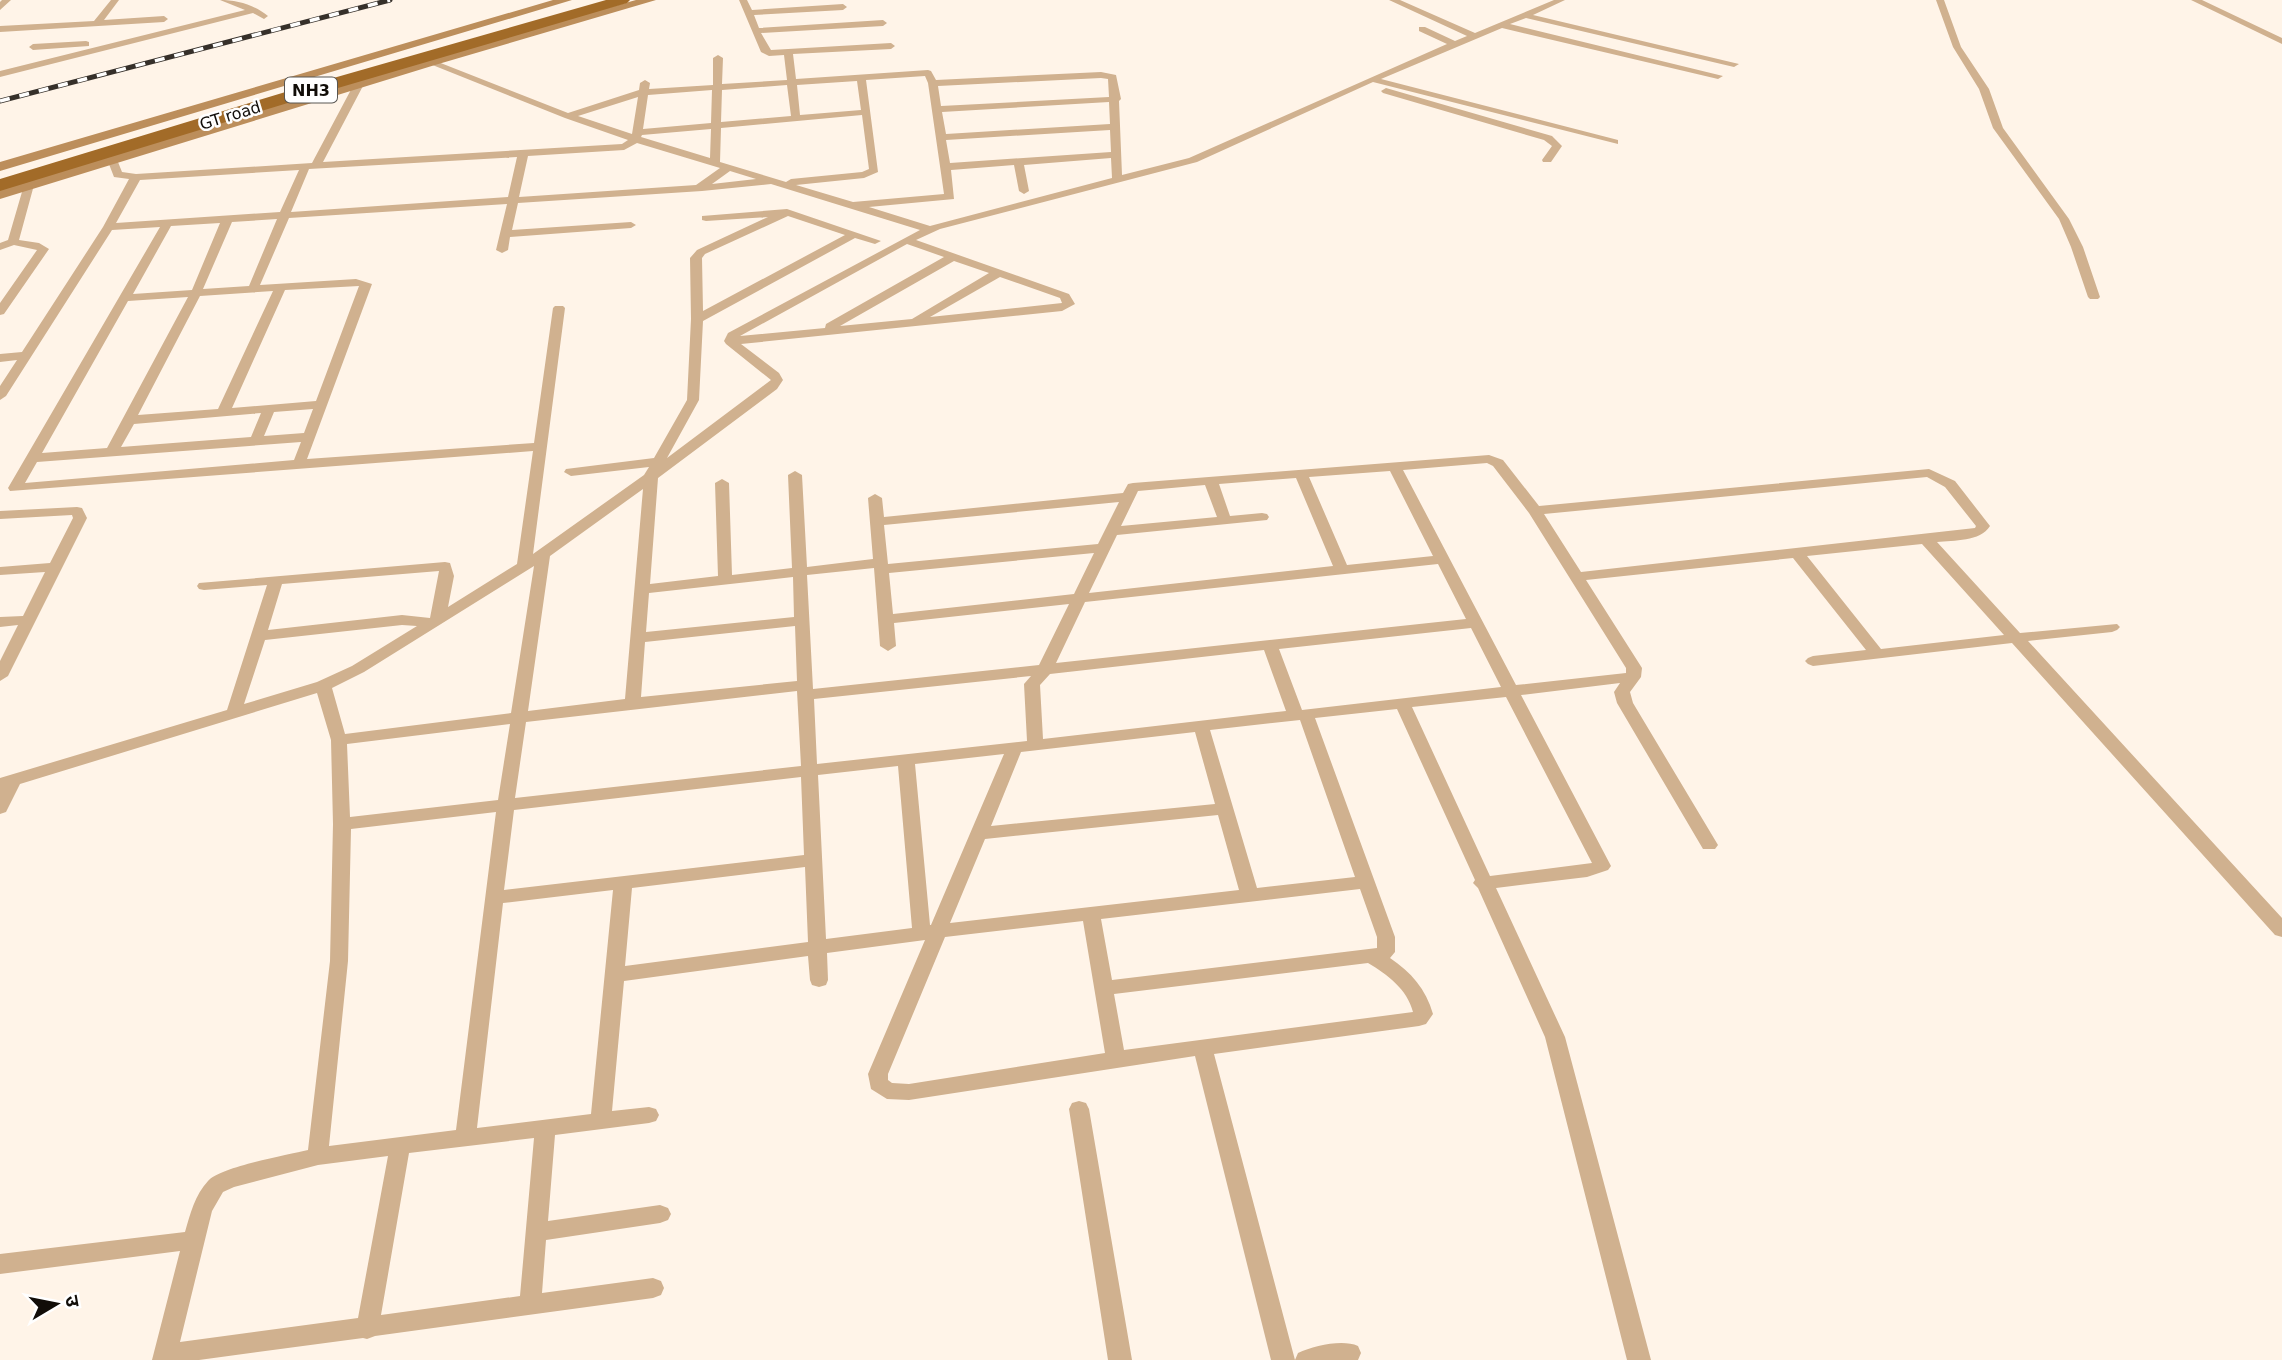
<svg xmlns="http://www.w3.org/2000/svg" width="2282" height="1360" font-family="'DejaVu Sans','Noto Sans Devanagari',sans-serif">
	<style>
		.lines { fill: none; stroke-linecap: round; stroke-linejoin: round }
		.minor { fill: #d0b18f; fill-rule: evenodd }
		.secondary { fill: #bc8e5b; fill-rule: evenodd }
		.trunk { fill: #a26b28; fill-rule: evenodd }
		.rail-casing { stroke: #36302a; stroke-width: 5 }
		.rail { stroke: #fff; stroke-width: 3.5; stroke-dasharray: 10; stroke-linecap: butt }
		.labels { text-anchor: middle; stroke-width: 5; stroke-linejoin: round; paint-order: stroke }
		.shield { fill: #fff; stroke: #585652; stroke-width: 2 }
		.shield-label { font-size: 16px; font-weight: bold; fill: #110d08 }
		.far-street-label { font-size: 16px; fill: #110d08; stroke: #fff }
	</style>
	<rect width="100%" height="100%" fill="#fff4e8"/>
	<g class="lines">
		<path class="minor" d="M2,0H11L0,10V2Z
			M111,0H119L104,20L164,16L168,19L164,22L0,32V26L94,21Z
			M220,0C237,0 255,5 268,16L264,19L253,13L0,77V71L245,10Z
			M739,0H747L752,10L843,4L847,7L843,10L754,15L759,28L883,20L887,23L883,26L761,33L771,50L891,43L895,46L891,49L793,54L796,79L928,70L931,71L936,80L1101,72L1116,75L1121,99L1119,101L1122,175L1189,158L1447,44L1419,31V27H1425L1455,41L1467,36L1389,0H1400L1475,33L1554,0H1565L1533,15L1739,64L1734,67L1526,18L1510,24L1723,76L1718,79L1502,28L1381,79L1618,140V144L1373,82L1197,162L940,229L916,240L1069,294L1075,304L1062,311L741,344L779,373L783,380L777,389L658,478L650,584L718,576L715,483L722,479L729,483L732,575L792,568L788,475L795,471L802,475L807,567L873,559L868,498L875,494L882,498L884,517L1123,493L1128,484L1133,483L1489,455L1503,460L1539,506L1929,469L1955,481L1990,526C1980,542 1954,540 1937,542L2020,633L2117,624L2120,627L2117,630L2112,632L2028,641L2282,918V937L2275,935L2012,643L1813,666L1808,664L1805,661L1808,658L1813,656L1866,650L1793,558L1586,580L1642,668L1641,677L1630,692L1633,703L1718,845L1715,849H1703L1617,703L1614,692L1620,683L1521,695L1611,866L1608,870L1587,877L1496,888L1565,1037L1651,1360H1627L1545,1037L1478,888L1473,883L1475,880L1397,709L1315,718L1395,937V952L1390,958C1411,972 1426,989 1433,1014L1426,1024L1419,1026L1214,1054L1295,1360L1298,1353C1314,1346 1342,1339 1358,1346L1361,1353L1358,1360H1271L1195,1056L909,1100L887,1099L871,1089L868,1074L925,940L827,953L828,980L826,985L819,987L812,985L810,980L808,956L624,981L612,1111L649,1107L656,1109L659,1115L656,1121L649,1123L555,1135L548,1221L660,1205L668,1208L671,1214L668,1220L660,1223L546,1240L542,1293L653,1278L661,1281L664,1288L661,1295L653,1298L375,1336L367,1339L363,1338L199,1360H152L180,1251L0,1274V1254L185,1232C190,1214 195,1195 208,1181C220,1167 287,1155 308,1150L330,961L333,824L331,740L317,693L20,784L6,812L0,814V778L227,710L267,585L204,590L199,589L197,586L199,583L445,562L450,563L454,576L448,607L517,564L533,451L10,491L8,488L160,227L112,230L6,396L0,400V386L17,360L0,362V354L22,352L103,227L129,179L114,177L107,159L116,157L122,172L136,174L312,163L354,84L359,81L364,84L323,162L622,144L628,140L565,118L425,62L433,60L568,113L639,90L640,83L645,80L650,83L649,89L713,85V58L718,55L723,58L722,84L787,80L784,55L769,56L761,52ZM925,76L928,83L944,194L853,202L796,185L864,178L878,172L866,80ZM1101,78L1108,79L1109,97L941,106L938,86ZM857,81L861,110L800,115L797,85ZM787,85L791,116L721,122L722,90ZM712,90L711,123L643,129L648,95ZM638,97L632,134L578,116ZM1109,102L1110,124L946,134L942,112ZM862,115L869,169L862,172L791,179L786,182L720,162L721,128ZM711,129L710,158L641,137L642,135ZM1110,130L1111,152L950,163L946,140ZM637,143L720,168L696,185L519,197L528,156L624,150ZM517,157L508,197L291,212L309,169ZM1111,158L1112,178L930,226L869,207L954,199L951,170L1014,165L1019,191L1024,194L1029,191L1024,165ZM299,170L280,212L116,223L140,180ZM730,171L756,179L712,184ZM771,184L920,230L728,333L724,341L726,344L771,380L667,458L699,400L703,321L855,238L875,244L881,241L787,209L702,216V220L706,221L768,217L697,250L690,258L691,319L687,400L654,458L566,469L564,472L571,476L649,467L644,475L533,554L565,308L563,306H555L553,308L534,443L307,459L372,284L356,279L260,285L289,218L507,204L496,250L502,253L508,250L510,237L631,228L636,225L631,222L512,230L518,203L702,191ZM788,216L845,235L703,311L702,258L705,254ZM277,219L249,286L203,289L232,222ZM220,223L192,290L133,294L171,226ZM907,244L944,257L826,324L825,328L740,336ZM954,261L989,273L912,319L840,326ZM1000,277L1060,298L1062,303L930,317ZM359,286L316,401L232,408L285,290ZM273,291L218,409L138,415L200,296ZM188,297L107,448L42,453L128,301ZM313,409L304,433L264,436L274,412ZM261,413L251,437L121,447L134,424ZM301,442L294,460L25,483L37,462ZM1487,463L1493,466L1529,513L1626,668V673L1516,685L1403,470ZM1390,471L1433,556L1347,565L1309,477ZM1927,477L1945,487L1976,526L1975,528L1581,572L1544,514ZM1296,478L1333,566L1089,593L1117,535L1267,520L1269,517L1267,514L1262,513L1230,516L1219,484ZM1205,485L1217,517L1121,526L1138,491ZM643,489L625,699L528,711L550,556ZM1119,502L1098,544L888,564L884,525ZM1922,544L2004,635L1881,649L1807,556ZM1094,553L1074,594L893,614L889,573ZM1438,564L1466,619L1056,663L1085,602ZM534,566L511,713L345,734L332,688L364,672ZM874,568L880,646L888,651L896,646L894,623L1069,604L1039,665L813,689L807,575ZM439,571L430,618L402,615L268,630L282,584ZM793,577L794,617L646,632L649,593ZM402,625L417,626L352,666L317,682L244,704L265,640ZM795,626L797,681L641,697L645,642ZM1471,628L1501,687L1302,710L1279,649ZM1264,650L1286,711L1043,739L1040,685L1050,674ZM1031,676L1024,684L1027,741L817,764L814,699ZM797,691L801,766L515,798L526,722ZM1506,697L1592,863L1490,876L1412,707ZM1300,720L1355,877L1257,888L1210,730ZM510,724L498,800L350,817L347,744ZM1195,732L1215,804L991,826L1021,752ZM1004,754L931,925H930L915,764ZM898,766L912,928L826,939L818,775ZM801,777L804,855L504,890L514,810ZM496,812L456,1130L329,1146L348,961L351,829ZM1218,815L1239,890L950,923L985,839ZM805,867L808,942L625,966L632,888ZM1360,889L1377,937V948L1112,980L1101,919ZM613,890L591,1114L477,1128L503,903ZM1083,921L1105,1053L909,1084L892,1083L888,1080V1074L945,937ZM1368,963C1388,975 1407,989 1413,1012L1124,1050L1114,994ZM534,1138L520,1296L381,1315L409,1153ZM388,1156L358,1318L180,1342L212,1211L223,1192L234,1187L318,1165Z
			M1936,0H1944L1961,47L1989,89L2003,128L2069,219L2083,247L2100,297L2098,299H2090L2088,297L2071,247L2059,219L1993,128L1979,89L1953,47Z
			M2191,0H2202L2282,38V44Z
			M86,41L89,42V46L33,50L29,47L33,44Z
			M1386,88L1552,136L1562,146L1551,162H1543L1542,160L1552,146L1544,140L1383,93L1381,91Z
			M29,182L34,185L19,240L39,243L49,249L4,314L0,315V303L37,250L14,245L0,250V243L8,240L24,185Z
			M77,507L82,508L87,518L8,676L0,681V661L18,625L0,627V617L23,616L45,572L0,575V567L50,563L73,518L72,515L0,519V511Z
			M1079,1101L1086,1103L1089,1109L1132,1360H1108L1069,1109L1072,1103Z"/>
		<path class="secondary" d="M553,0H572L0,171V162Z
			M636,0H656L435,65L0,199V189L425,59Z"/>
		<path class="trunk" d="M606,0H630L627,3L314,95L0,191V179L302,87Z"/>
		<defs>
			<path id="rail" d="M0,101L390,0"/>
		</defs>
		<use href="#rail" class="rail-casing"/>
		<use href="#rail" class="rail"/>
	</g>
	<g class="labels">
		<rect class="shield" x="285" y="77.5" width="52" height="25" rx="5"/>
		<g class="shield-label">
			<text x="311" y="96">NH3</text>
		</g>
		<g class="far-street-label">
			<text transform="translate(230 115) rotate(-17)" y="6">GT road</text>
		</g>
	</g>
	<g transform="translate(56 1304) rotate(80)" stroke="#ffffff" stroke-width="5" paint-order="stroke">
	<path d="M0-5L12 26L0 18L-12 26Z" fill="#110d08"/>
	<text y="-10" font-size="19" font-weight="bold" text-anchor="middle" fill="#110d08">उ</text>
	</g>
</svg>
